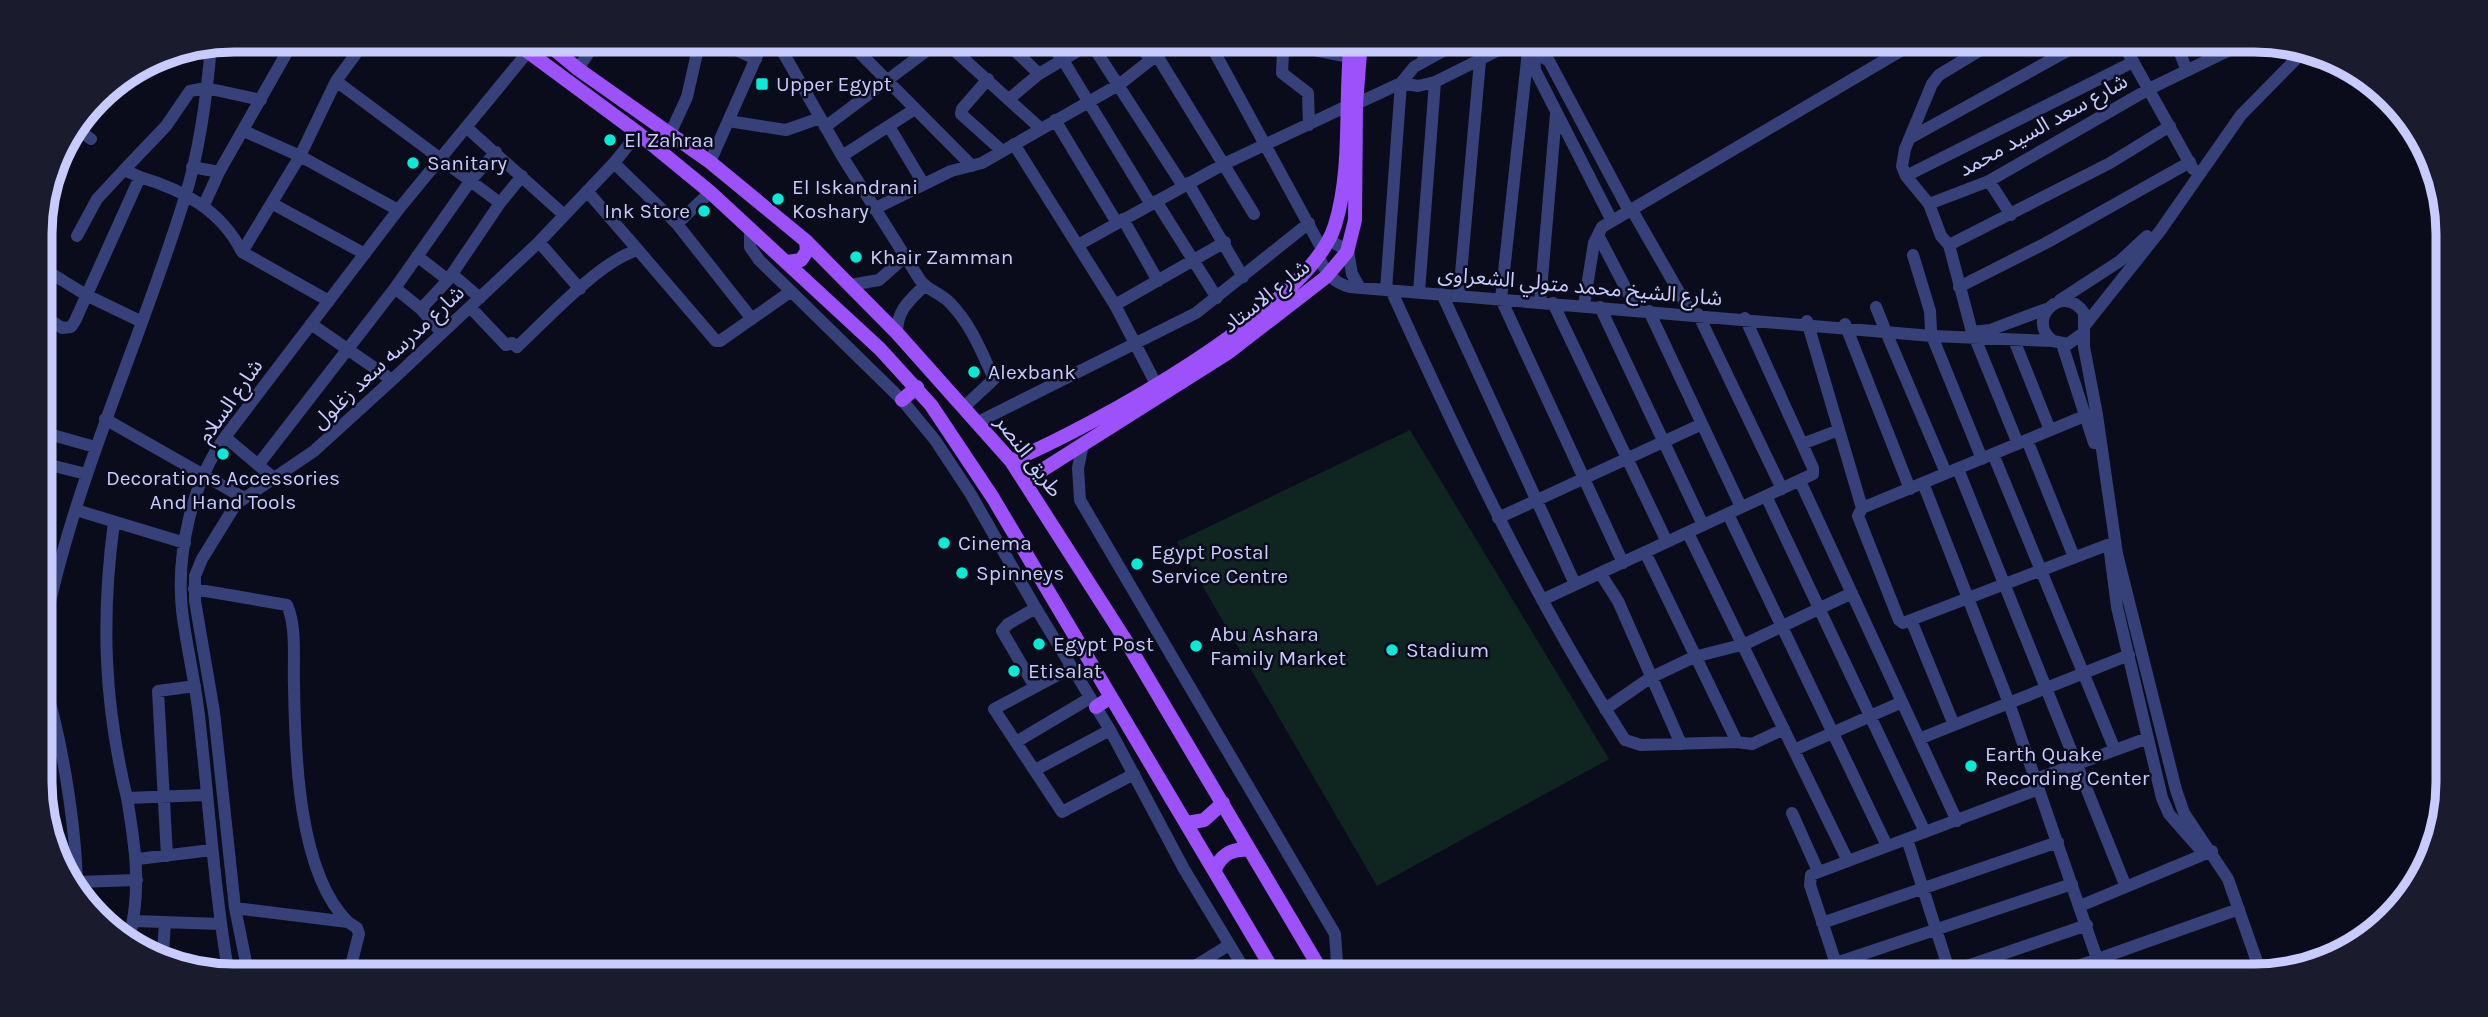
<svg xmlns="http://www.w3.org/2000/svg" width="2488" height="1017" font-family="Karla,'Noto Sans Arabic',sans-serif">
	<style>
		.green { fill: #0f2520 }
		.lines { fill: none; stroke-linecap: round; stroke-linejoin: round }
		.minor { stroke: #374179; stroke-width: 12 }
		.major { stroke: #9c51fb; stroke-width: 14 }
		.poi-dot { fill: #06ebd8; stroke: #0b0c1b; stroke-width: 2.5 }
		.labels { text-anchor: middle; stroke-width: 5; stroke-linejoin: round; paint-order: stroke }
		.poi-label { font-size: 21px; fill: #c7cbfe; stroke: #0b0c1b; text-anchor: start }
		.street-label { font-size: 21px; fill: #c7cbfe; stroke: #0b0c1b }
		.rim { fill: none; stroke: #c7cbfe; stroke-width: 9 }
	</style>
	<rect width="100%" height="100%" fill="#0b0c1b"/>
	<path class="green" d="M1410,430L1609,759L1377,886L1177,542Z"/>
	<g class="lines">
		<path class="minor" d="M366,40L336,81L500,203L522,176
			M714,40L756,59
			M776,40L842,156L920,280C928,291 941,293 950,303C971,324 982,353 994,379L965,406
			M847,40L972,166
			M943,40L1040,128
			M1004,40L1039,74
			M1047,40L1063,60L1150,203
			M1089,40L1183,186
			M1134,40L1150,58
			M1208,40L1323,251
			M1280,40L1283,52L1282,73L1308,93L1309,125
			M2121,40L2193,169
			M2175,40L2187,71
			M1529,42L1501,299L1623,563
			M2283,45L2294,61
			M1283,48L1309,49L1349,57
			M1534,52L1549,61L1629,211
			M1534,53L1535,70L1612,221
			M1156,54L1254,214
			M1423,62L1425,40
			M578,69L597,40
			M988,79L962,109L961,114L1001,150
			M1009,99L1039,74L1096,40
			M1356,104L1401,83L1418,86L1435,82L1519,40
			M1055,120L1117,223
			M728,121L786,130L820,118
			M466,127L563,214
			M825,127L941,40
			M76,128L91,139
			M890,128L923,183
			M244,131L300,156L398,210
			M670,134L687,97L700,40
			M1910,138L2087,40
			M1014,144L1115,305L1156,384
			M842,156L915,109
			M710,162L764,40
			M614,163L677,224L752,319
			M192,167L219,172L294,40
			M1906,176L2133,62
			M140,177L124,170L166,126L190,91L206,88L261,100
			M1989,181L2011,215
			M1188,183L1243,277
			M587,191L638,250
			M1156,201L1217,298
			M273,204L365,254
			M1929,204L1989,181L2149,89L2250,40
			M204,205L219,172
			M874,209L951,171L982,163L1120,84L1176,40
			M1632,210L1691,313
			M1123,219L1158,281
			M677,224L710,192
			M750,228V247L759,260L902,400L935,440L970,493L1034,605L1110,730L1184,869L1249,977
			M1598,235L1637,310
			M77,236L97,199L124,170
			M1329,240L1348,251L1352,274L1360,288
			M539,242L580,289
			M1078,245L1224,164L1345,107
			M1949,245L2110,163L2170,126
			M1913,255L1930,311L1931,330
			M417,256L448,280L500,203
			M1319,256C1324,272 1334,283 1350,287L1932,336L2053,341
			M41,267L86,295L140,321
			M452,274L480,298
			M850,285L879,280L905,257
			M1959,287L2046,243L2190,162
			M395,288L421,309L442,333
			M1386,290L1401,83L1414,67L1463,40
			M1391,290C1461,444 1533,597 1625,740L1641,745L1737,742L1645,552
			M1419,292L1435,82
			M1442,294L1575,584
			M1459,296L1480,61
			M2060,300L2120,261L2147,236
			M329,301L242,252L300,156L336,81
			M1540,302L1556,114
			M1553,303L1667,542
			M1115,305L1225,242
			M1584,305L1594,243L1602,227L1919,40
			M470,307L506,345L512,343L517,347C547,319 601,260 638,250L716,341H720L790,292
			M1600,307L1703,525
			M1876,307L1884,327
			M421,309L448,280
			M1649,311L1741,507
			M41,314L62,328L71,327L75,321L140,177C183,190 221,210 242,252
			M1698,314L1782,489
			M1807,321L1862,508
			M311,324L392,380
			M1845,324L1910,489
			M2086,324L2160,231L2241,115L2306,49
			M1886,332L1946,473
			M1972,332L1949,245L1941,236L1929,204L1906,176L1902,166L1905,149L1932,84L1939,75L1997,40
			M1972,332L1990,330L2046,309
			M897,333C897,310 909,301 924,286
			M2082,334L2068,344L2053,341C2024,319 2064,282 2084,313V347L2097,415L2117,554L2176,790L2184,813L2228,879L2262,976
			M1932,336L1982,459
			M1975,338L2018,444
			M2014,340L2050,430
			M2062,344L2094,443
			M2087,415L1862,508L1858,516L1899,620L1903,623L2115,542
			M105,419L244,498
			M978,422L1196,313L1309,223
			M42,432L95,447
			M225,437L275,479
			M2027,440L2074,557
			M1083,444L1078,468L1080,500L1335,934L1338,977
			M1802,444L1839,430
			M1993,454L2115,750
			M42,463L86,474
			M258,465L395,288L471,180L496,152
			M1958,469L2126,887
			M1800,481L1957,821
			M1923,483L2009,703L2103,976
			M1766,496L1925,832
			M76,510L185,543
			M1728,514L1887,846
			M1498,518L1702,424
			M114,522C101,619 104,703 127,798L205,795
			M1688,533L1848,861
			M2109,545L2117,607L2162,798L2169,814L2198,847
			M1600,573L1618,601L1681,744
			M194,589L287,605C297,627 293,661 294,685C295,754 298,873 348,922
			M1542,600L1813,474V468L1745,318
			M1911,620L1954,725
			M43,635C72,484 140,344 185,197C200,149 207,95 211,45
			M1071,668L994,709L1062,812L1134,774
			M43,679C62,737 76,827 77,887
			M1035,687L1002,631L1008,624L1036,608
			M1605,709L1650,678L1694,657L1745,644L1852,593
			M1919,739L2129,655
			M1016,742L1090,698
			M1737,742L1752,744L1784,729
			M1794,750L1902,702
			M1035,770L1110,730
			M2036,779L2148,738
			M127,798C135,845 142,890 129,938
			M1792,813L1818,871
			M1907,839L1951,976
			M167,856L158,691L195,686
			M138,859L211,850
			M77,882L137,880
			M2080,906L2212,851
			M235,908L348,922L357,928L359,934L348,977
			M134,921L220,924
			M1822,923L2058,842
			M163,952L165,922
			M1836,963L2072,884
			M229,976C214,889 209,803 199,716C195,680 186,645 182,610C176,553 192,483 225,437L398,210L527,53
			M1840,976L1810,885L1811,875L2039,789
			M1938,976L2087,925
			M2050,976L2239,909
			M249,977L235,908L214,712L195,601V576L202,559L236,504L314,451L392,380L539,242L614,163L638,133
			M1177,977L1229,945"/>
		<path class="major" d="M512,40L638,133L710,192L880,349L931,405L993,498L1277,977
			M543,40L578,69L710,162L806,241L897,333L1011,461L1126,641L1325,977
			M787,262L801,260L807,251L806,241
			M902,400L917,387
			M1011,461C1090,428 1310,308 1335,225C1353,167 1344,100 1351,40
			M1025,481L1229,352L1326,277L1347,252L1355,220L1356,104L1361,40
			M1096,707L1111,697
			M1187,823L1204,820L1223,803
			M1215,869C1222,854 1233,848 1249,850"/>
	</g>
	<g class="poi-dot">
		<rect x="755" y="77" width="14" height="14" rx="3.5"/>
		<circle cx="610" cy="140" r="7"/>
		<circle cx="413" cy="163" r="7"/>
		<circle cx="778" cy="199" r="7"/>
		<circle cx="704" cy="211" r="7"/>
		<circle cx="856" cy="257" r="7"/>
		<circle cx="974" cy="372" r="7"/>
		<circle cx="223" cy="454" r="7"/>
		<circle cx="944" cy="543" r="7"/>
		<circle cx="1137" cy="564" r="7"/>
		<circle cx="962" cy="573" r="7"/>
		<circle cx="1039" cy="644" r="7"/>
		<circle cx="1196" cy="646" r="7"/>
		<circle cx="1392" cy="650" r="7"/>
		<circle cx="1014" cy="671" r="7"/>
		<circle cx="1971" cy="766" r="7"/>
	</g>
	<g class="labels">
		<g class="poi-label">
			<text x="776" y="91">Upper Egypt</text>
			<text x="624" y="147">El Zahraa</text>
			<text x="427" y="170">Sanitary</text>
			<text x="792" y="194">El Iskandrani<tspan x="792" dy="24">Koshary</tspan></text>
			<text x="690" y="218" text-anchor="end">Ink Store</text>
			<text x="870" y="264">Khair Zamman</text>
			<text x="988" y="379">Alexbank</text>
			<text x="223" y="485" text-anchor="middle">Decorations Accessories<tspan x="223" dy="24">And Hand Tools</tspan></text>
			<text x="958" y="550">Cinema</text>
			<text x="1151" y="559">Egypt Postal<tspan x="1151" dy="24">Service Centre</tspan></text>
			<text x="976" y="580">Spinneys</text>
			<text x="1210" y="641">Abu Ashara<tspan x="1210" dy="24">Family Market</tspan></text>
			<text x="1053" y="651">Egypt Post</text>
			<text x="1406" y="657">Stadium</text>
			<text x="1028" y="678">Etisalat</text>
			<text x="1985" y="761">Earth Quake<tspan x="1985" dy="24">Recording Center</tspan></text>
		</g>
		<g class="street-label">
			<text transform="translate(2043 125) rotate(-29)" y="7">شارع سعد السيد محمد</text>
			<text transform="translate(1580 286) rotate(5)" y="7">شارع الشيخ محمد متولي الشعراوى</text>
			<text transform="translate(1266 296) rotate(-38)" y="7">شارع الاستاد</text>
			<text transform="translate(388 357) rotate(-43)" y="7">شارع مدرسه سعد زغلول</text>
			<text transform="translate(230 401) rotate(-55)" y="7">شارع السلام</text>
			<text transform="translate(1029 456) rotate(53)" y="7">طريق النصر</text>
		</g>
	</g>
	<path d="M0 0H2488V1017H0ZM234 52H2254A182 182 0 0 1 2436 234V782A182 182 0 0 1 2254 964H234A182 182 0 0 1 52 782V234A182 182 0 0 1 234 52Z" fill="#1a1b2d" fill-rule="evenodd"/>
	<path class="rim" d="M234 52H2254A182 182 0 0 1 2436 234V782A182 182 0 0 1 2254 964H234A182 182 0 0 1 52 782V234A182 182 0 0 1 234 52Z"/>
</svg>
